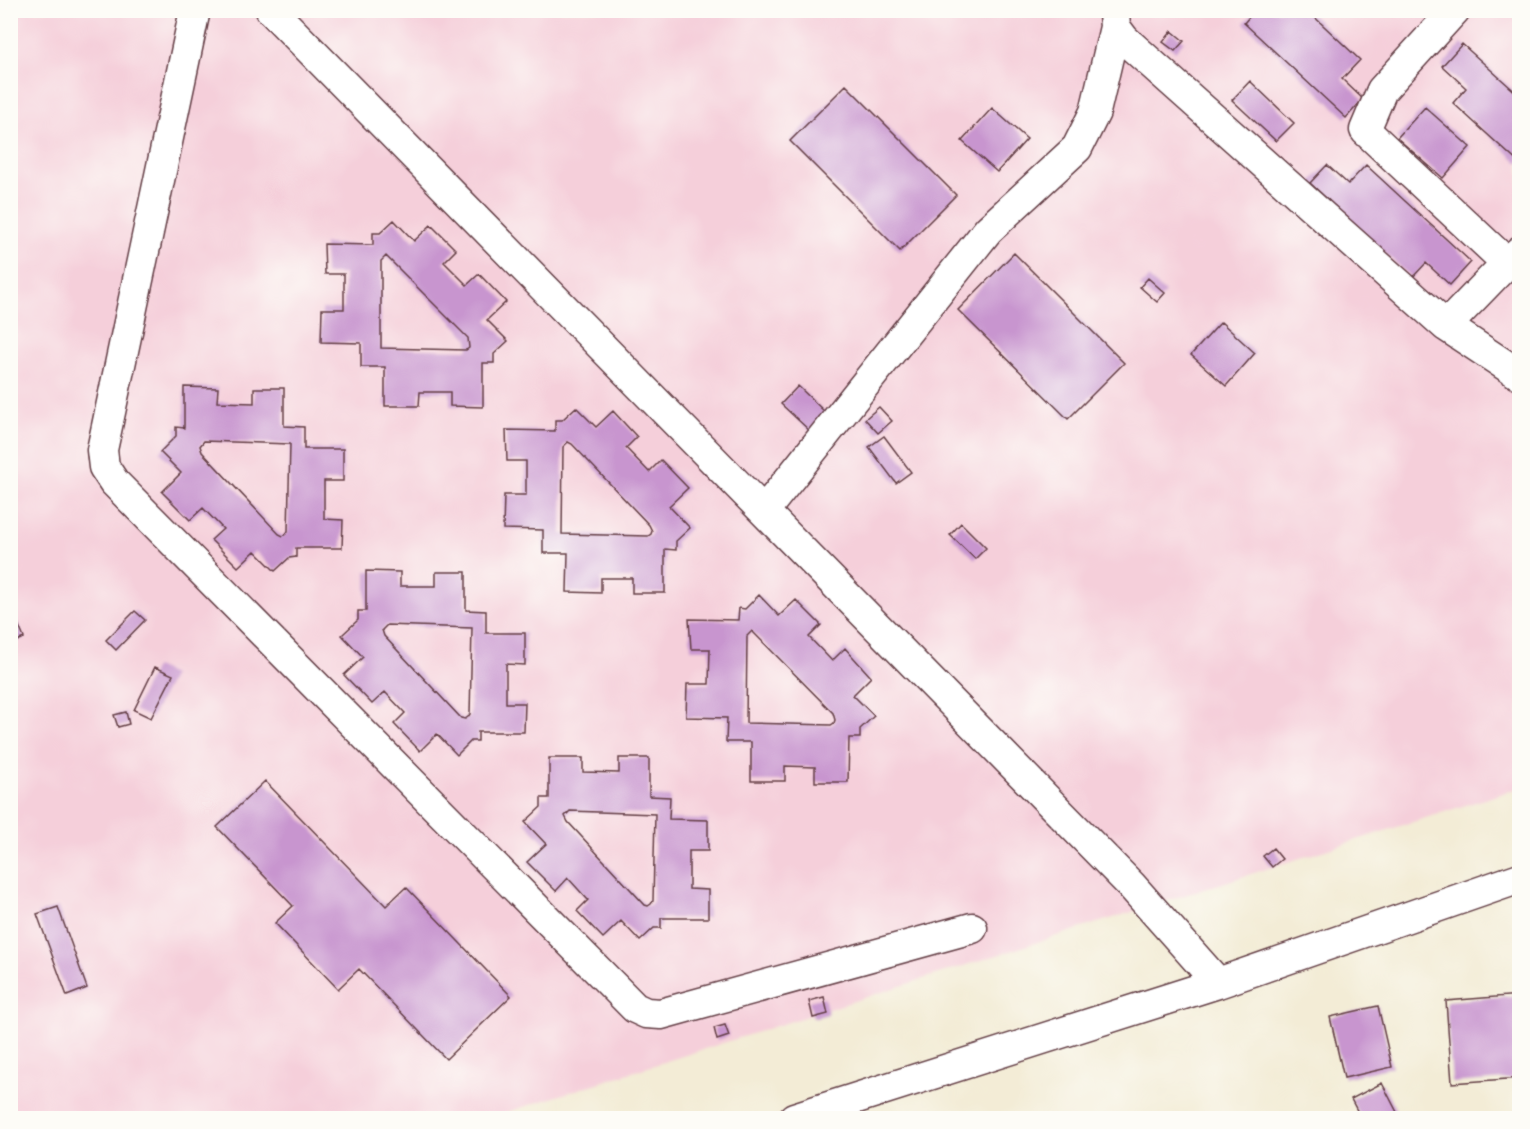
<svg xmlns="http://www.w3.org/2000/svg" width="1530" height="1129" font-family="Itim,sans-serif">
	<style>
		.built { fill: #f5cfda }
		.building { fill: #c895cf; fill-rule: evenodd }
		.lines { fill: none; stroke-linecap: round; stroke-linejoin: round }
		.minor-casing { stroke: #633e45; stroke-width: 33 }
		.minor { stroke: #fff; stroke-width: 30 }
	</style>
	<rect width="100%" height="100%" fill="#fdfcf7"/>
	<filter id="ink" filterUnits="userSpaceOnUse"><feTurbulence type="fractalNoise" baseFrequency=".0167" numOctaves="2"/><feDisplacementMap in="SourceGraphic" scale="12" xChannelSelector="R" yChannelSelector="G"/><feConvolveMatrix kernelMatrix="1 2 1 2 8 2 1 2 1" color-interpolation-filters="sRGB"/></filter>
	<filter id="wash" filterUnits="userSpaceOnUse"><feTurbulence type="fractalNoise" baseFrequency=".008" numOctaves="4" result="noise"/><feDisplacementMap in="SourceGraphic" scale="24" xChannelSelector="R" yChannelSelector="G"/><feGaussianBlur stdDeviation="1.35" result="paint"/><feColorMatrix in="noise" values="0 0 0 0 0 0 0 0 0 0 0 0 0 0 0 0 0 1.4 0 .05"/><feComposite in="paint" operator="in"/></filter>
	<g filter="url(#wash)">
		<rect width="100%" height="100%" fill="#f3ecd6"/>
		<path class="built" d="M10,11H1519V788L489,1118H11Z"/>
		<g id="blocks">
			<path class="building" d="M1255,10H1307L1360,60L1342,79L1363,99L1346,118L1244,23Z
				M1172,31L1184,41L1175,51L1163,42Z
				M1462,44L1520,96V164L1453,103L1466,88L1442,66Z
				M1250,81L1294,123L1276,141L1232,100Z
				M846,85L956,195L900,251L790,141Z
				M1425,107L1470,147L1443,178L1397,138Z
				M992,108L1027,139L997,172L962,141Z
				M1327,165L1348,184L1366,165L1471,262L1450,285L1426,263L1412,278L1310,183Z
				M394,220L414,241L431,225L456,250L444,262L467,285L479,274L506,302L487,320L508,341L494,354V363H483V407L450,406V392H420L419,406H385V367H361V343L321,342L322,309H344V274H325L324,244L373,245V233H380ZM386,256L468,338L469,348L466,350L381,348V261Z
				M1014,253L1124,363L1068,419L958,310Z
				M1148,278L1165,293L1157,302L1140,287Z
				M1221,322L1255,353L1226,386L1191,355Z
				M798,386L827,414L811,432L781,404Z
				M184,387L218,388L217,402L254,403V388H284V426L304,427V449H343V481H324V519L343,520L342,548H296V557L289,558L275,571L255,551L238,567L211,540L223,529L203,508L190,520L162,492L181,473L160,452L176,436V427L184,428ZM204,441L290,444L288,531L286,534L283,536L279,534L202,452L200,446Z
				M576,407L596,427L613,411L637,437L626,448L649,472L661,460L688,488L669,506L690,528L676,541V550L665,549V593H632V578H601V593L567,592L568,553H543V530L503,529L504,495H526V461H507L506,430L555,431V420H562ZM568,442L572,444L649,525L652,531L651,534L648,536L562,534L563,447Z
				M879,407L892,421L878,433L865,419Z
				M884,436L911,472L896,483L869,447Z
				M961,523L986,548L975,559L950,535Z
				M366,571L400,572V586H436V572H466V610L486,611V633H525V665L506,664V703H525L524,732H478V741H471L457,755L437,734L420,751L394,724L405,713L385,692L372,704L344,675L363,657L342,635L358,620V611H366ZM387,625L472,628L470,714L468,717L465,719L461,718L384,636L382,630Z
				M759,595L779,616L796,600L821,625L809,637L832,661L845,648L871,677L853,695L874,716L860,729V738H849L848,782H815V767L785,766V781H751V742H726L727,718L686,717L687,684H709L710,649H691L689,619L738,620L739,608L745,609ZM752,631L833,713L835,720L834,723L831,725L746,723L747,636Z
				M135,611L145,620L116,650L106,640Z
				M16,619L24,638L10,644V622Z
				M155,667L173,675L151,718L134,710Z
				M126,712L129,724L118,727L114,715Z
				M549,758H583V772L619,773V758H649V796L670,797L669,819L708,820V851H689V889L708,890V918H661V928H654L640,941L621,921L603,938L577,911L588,900L568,878L556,891L527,862L546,844L525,822L541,807V798H549ZM570,811L655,814L653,901L651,904L648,906L645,905L568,822L565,816Z
				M265,781L386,906L406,887L511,996L446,1059L359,969L338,989L275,923L293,906L217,827Z
				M1273,848L1282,859L1272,867L1263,856Z
				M58,907L87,988L67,996L37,914Z
				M1520,995V1078L1452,1083L1446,1001Z
				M824,997L828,1014L813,1018L809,1001Z
				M1378,1006L1392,1067L1344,1078L1330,1017Z
				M725,1025L729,1036L717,1040L714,1028Z
				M1382,1083L1400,1118H1361L1351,1099Z"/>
		</g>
	</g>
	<g filter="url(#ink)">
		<use href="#blocks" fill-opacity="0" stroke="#633e45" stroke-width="1.5"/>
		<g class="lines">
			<defs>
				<path id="minor" d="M195,10L102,450L104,467L114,482L635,1008L646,1013L661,1014L972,928
					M271,10L1131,885L1218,983
					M1455,10L1382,90L1365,130L1507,263L1520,251
					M1114,13L1115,27L1124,39L1446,326L1507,263
					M1446,326L1520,375
					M764,511L988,230L1077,148L1095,112L1115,27
					M794,1118L1218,983L1520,878"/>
			</defs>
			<use href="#minor" class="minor-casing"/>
			<use href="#minor" class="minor"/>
		</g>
	</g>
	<rect width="1530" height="1129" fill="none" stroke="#fdfcf7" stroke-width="36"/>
</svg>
